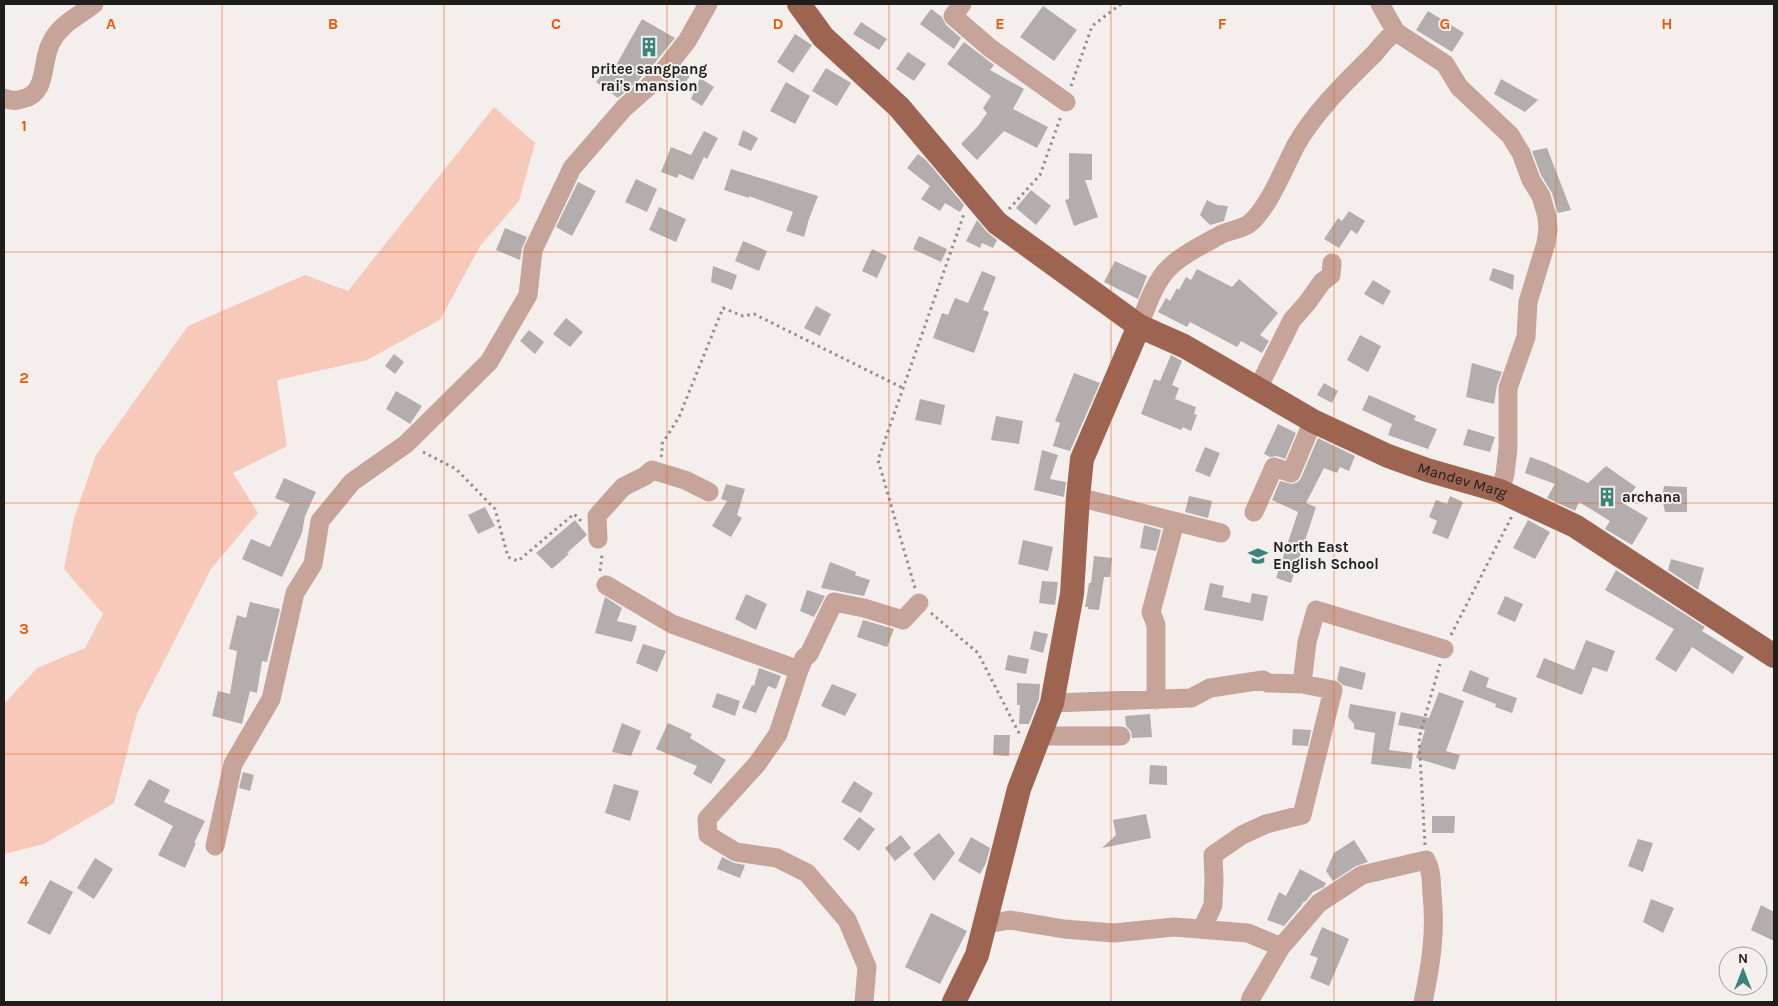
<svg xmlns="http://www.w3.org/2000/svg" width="1778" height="1006" font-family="Karla,sans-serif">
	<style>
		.green { fill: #f7c9ba }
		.building { fill: #b3aead }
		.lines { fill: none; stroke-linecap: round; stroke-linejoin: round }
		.path { stroke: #918e8c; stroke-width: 3; stroke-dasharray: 2.5 4; stroke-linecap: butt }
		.minor { stroke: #c6a49a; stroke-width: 19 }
		.major { stroke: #9e6452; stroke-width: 24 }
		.grid { fill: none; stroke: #e8590c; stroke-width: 1; stroke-opacity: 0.55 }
		.labels { text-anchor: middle; stroke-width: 4; stroke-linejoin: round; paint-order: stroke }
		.poi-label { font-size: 15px; font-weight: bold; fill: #1f1e1d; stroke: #f4efed; text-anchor: start }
		.street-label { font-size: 15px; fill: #1f1e1d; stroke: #f4efed }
		.grid-label { font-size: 16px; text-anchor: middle; font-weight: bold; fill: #e8590c; stroke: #f4efed; stroke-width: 4; stroke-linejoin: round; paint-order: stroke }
	</style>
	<rect width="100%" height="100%" fill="#f4efed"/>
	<path class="green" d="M494,107L535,143L519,201L480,246L440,320L367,360L277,380L287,446L233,473L258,513L211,569L137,714L114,803L44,844L4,854V704L37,668L85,648L103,614L64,569L74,518L96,455L188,326L305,275L348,291Z"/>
	<path class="building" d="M1043,6L1077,30L1054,61L1020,37Z
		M931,9L942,17L946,25L961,38L954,49L920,24Z
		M1428,11L1464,33L1452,52L1416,30Z
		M642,19L675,38L649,70L647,69L639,80L618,98L596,82L610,63L615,67Z
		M861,22L887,39L879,50L853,34Z
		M795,34L812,45L793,73L777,62Z
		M964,42L994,65L990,70L1024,89L1013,109L1048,127L1037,148L1004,131L977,160L961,144L978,126L987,113L983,108L991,96L947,64Z
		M908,52L926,64L914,81L896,69Z
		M681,67L692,73L679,92L669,86L671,83L669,82Z
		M826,68L851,83L837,106L812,91Z
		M700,78L714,87L702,106L691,99Z
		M1501,79L1538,100L1525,112L1494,94Z
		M786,82L810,96L795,124L770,111Z
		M743,130L758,138L751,151L738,145Z
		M704,131L718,138L707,159L704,157L693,180L679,174L677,178L661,172L671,147L691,155Z
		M1547,148L1571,210L1558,213L1552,193L1541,175L1532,151Z
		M1069,153L1092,154V180H1085L1098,217L1074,226L1065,200L1069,199Z
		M918,154L926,160L964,205L960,212L945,203L940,211L921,199L930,186L907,168Z
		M731,169L818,196L809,219L804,237L786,231L793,212L749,196V198L724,190Z
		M636,179L657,189L647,212L625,202Z
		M578,182L596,191L572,236L556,227Z
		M1031,190L1051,206L1036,225L1016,208Z
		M1207,200L1217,205L1228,206L1224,221L1210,225L1200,215Z
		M659,207L686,219L676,242L649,230Z
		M1349,211L1365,221L1357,234L1351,230L1339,248L1324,239L1338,218L1342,221Z
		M977,220L987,232L997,240L993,248L982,243L980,248L966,241Z
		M505,228L527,237L522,248L520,260L496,250Z
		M919,236L947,249L941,262L913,249Z
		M743,241L767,251L759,271L735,261Z
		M872,249L887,256L877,278L862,271Z
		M1115,261L1147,276L1138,299L1104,282Z
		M713,266L737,275L732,290L711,282Z
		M1493,268L1514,275L1513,290L1489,280Z
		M1197,269L1232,287L1239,279L1278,313L1260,335L1269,341L1262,353L1241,341L1237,347L1190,322L1187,327L1158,312L1166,298L1170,301L1177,288L1179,290L1186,277L1191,280Z
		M982,271L996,277L983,310L989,312L974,353L933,338L942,313L948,315L955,298L968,303Z
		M1373,280L1391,291L1383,305L1364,294Z
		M816,306L831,314L820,336L804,328Z
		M566,318L583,332L570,347L553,334Z
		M529,330L544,342L535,354L520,341Z
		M1360,335L1381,346L1368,372L1347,360Z
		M394,354L404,362L395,374L385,366Z
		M1171,355L1182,361L1172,385L1179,388L1175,399L1196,407L1194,414L1197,415L1191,431L1183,427L1181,430L1141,414L1154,379L1160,381Z
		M1472,363L1502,372L1497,385L1494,404L1466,397Z
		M1074,373L1100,383L1070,451L1053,446L1060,423L1055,421Z
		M1324,383L1338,391L1332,403L1317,395Z
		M396,391L422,406L410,424L386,409Z
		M1369,395L1416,416L1414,420L1437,429L1428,449L1388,435L1392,424L1362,410Z
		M920,399L945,405L941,425L915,420Z
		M996,416L1023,421L1019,444L991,440Z
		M1278,424L1296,433L1285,459L1277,456L1270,457L1264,454Z
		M1468,429L1495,437L1490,452L1463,445Z
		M1318,438L1355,456L1349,471L1340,467L1337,473L1324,468L1306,503L1316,507L1291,583L1276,578L1298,512L1272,500L1280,481L1292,484L1298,482L1301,478Z
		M1205,447L1220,453L1210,477L1195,471Z
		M1042,450L1058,455L1050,479L1066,482L1064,497L1034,490Z
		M1530,457L1547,463L1588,483L1606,466L1636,487L1623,503L1648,518L1632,545L1605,529L1610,521L1579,502L1575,511L1547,498L1555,484L1525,473Z
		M284,478L316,492L305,516L302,533L282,577L242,559L251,539L270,547L290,504L275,498Z
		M726,484L745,489L737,515L742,518L731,537L712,526L727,501L721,499Z
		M1664,486L1687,487V512H1665L1662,498Z
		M1189,496L1212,501L1208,518L1185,512Z
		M1450,496L1463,502L1448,539L1432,533L1437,521L1429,517L1436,500L1447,504Z
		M485,507L495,526L478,534L468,515Z
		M575,520L587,535L567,553L569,554L552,569L536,553Z
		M1528,520L1550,532L1535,559L1513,548Z
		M1144,525L1161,530L1156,551L1140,548Z
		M1023,540L1053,547L1048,571L1018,564Z
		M1094,556L1112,558L1110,577H1104L1099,610L1088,609V607H1085L1089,583H1091Z
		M1671,559L1704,568L1698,590L1668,570Z
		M830,562L856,572L855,575L870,580L864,596L821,588Z
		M1616,570L1705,627L1702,631L1744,657L1733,674L1692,647L1676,672L1655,659L1674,629L1605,590Z
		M1042,581L1058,582L1055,605L1039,603Z
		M1210,583L1224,586L1222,597L1250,603L1252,593L1268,596L1263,621L1204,610Z
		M807,590L825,596L814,617L800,611Z
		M746,594L767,604L756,630L735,619Z
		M1505,596L1523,604L1515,622L1497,614Z
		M605,597L622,608L617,621L637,626L632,642L595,633Z
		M250,602L280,609L267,662L262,661L257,693L250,691L242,724L212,716L218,691L230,694L237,651L229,649L237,615L246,618Z
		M863,620L894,629L887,647L857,637Z
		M1034,631L1048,634L1043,653L1030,649Z
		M1586,640L1615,651L1607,672L1593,667L1582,695L1536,677L1544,658L1574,670Z
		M643,644L666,651L657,672L636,663Z
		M1008,655L1029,659L1026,674L1005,670Z
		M1340,666L1366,673L1362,690L1343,685L1337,680Z
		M759,668L781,676L776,689L768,686L756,713L742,708L752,685L754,686Z
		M1470,670L1489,678L1486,687L1517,698L1512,713L1495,707L1496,704L1462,691Z
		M1017,683L1040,684L1039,699L1029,724H1019L1020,705H1017Z
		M832,684L857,694L845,716L821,706Z
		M1439,692L1464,701L1446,751L1460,755L1455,770L1416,758L1425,730L1398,725L1401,712L1429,718Z
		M717,693L740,701L735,716L712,707Z
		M1350,704L1396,712L1389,750L1413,753L1411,769L1371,764L1375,733L1354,729V724L1348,717Z
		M1150,714L1152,737L1132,738L1131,731L1126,726L1125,716Z
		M622,723L641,731L631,756L612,752Z
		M668,723L692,734L690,738L726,760L711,784L693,774L697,766L656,749Z
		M1293,729L1311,730L1308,746L1292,745Z
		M994,735H1010L1009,756L993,755Z
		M1150,765L1167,766V785L1149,784Z
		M243,772L254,775L250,791L239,788Z
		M149,779L170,790L164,802L205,821L194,843H196L185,868L158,855L173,826L134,805Z
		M854,781L873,793L861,813L841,802Z
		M614,784L639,791L630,821L605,813Z
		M1146,814L1151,838L1102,848L1116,835L1113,820Z
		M1432,816H1455L1454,833H1432Z
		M859,817L875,829L859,851L843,839Z
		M939,833L955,853L934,881L913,854Z
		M901,835L911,848L895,861L885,848Z
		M971,837L990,848L986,863L980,874L958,861Z
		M1638,839L1653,843L1643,872L1628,866Z
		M1354,840L1368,862L1356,866L1333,881L1326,871L1334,853Z
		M722,857L734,863L745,865L740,878L717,869Z
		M95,858L113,869L94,899L77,888Z
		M1300,869L1326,883L1324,887L1313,892L1305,902L1304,901L1301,906L1284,926L1267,920L1279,892L1286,896Z
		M50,880L73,892L50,935L27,923Z
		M1651,899L1674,908L1663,933L1643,922Z
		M1761,905L1774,912V941L1751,930Z
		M931,913L967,931L940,984L905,967Z
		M1322,927L1349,939L1329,986L1310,978L1318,958L1310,955Z"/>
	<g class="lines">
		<path class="path" d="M1071,86L1092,26L1121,4
			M1009,209L1040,175L1061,116
			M423,452L456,469L495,509L508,557L518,561L574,514L581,521
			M661,457L662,454V444L679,417L723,308L743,316L754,314L903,388
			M600,571L602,555
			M915,588L878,460L964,214
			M931,613L978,653L1020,735
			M1451,635L1512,516
			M1425,845L1419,738L1440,664"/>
		<path class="minor" d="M962,4L953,16L990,48L1066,102
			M1380,4L1396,32L1445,64L1459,87L1510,135L1521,153L1531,180L1541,196L1547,217L1548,230L1546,243L1528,302L1526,337L1508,388V448L1505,474L1500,491
			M4,98C10,101 16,101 22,99C48,94 41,63 50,45C59,24 78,17 94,4
			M1139,326C1146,308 1153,287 1165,272C1177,257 1206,243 1222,234C1231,230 1243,229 1250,223C1269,207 1284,168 1296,145C1316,110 1347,81 1375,53C1382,45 1387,37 1396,32
			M1258,388L1292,320L1307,303L1322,282L1331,275L1332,263
			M1078,497L1221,533
			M1254,512L1274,467L1291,473L1313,421
			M598,539L597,516L623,487L645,476L652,470L685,480L709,492
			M606,585L672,624L799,670L778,734L757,764L707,819L708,835L736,852L777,858L807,873L847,920L867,967L864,1002
			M799,670L804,658L809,654L834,602L864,608L903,620L919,603
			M1156,700V625L1151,612L1175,522
			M1052,703L1191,698L1210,688L1263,680L1268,683L1302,684
			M1040,736H1121
			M215,846L233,764L271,699L295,593L313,564L320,521L352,482L406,444L489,362L528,295L533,250L572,168L624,108L657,79L687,41L708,4
			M986,924L1010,920L1064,929L1114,933L1174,927L1248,933L1281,947
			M1202,929L1213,905L1214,879L1213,855L1242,835L1266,824L1302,815L1333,690L1302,684L1307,642L1316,610L1444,649
			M1250,1002L1251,998L1281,947L1319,903L1362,875L1426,860C1432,871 1431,881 1432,894C1436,931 1431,965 1423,1002"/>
		<g class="major">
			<path id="s1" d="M799,4L823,37L899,107L997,223L1139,326L1184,346L1313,421L1388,456L1427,470L1500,491L1575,526L1774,656"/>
			<path d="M954,1002L977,955L1019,789L1052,703L1072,594L1078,497L1082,459L1139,326"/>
		</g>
	</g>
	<path class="grid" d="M222,4V1002M444,4V1002M667,4V1002M889,4V1002M1111,4V1002M1334,4V1002M1556,4V1002M4,252H1774M4,503H1774M4,754H1774"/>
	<defs>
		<symbol id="building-bare" viewBox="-9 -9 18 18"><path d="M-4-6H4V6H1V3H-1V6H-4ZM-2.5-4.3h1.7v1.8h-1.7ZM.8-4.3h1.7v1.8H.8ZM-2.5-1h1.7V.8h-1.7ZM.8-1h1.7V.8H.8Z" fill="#3c837d" stroke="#f4efed" stroke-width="2.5" paint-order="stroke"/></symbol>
		<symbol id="school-bare" viewBox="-9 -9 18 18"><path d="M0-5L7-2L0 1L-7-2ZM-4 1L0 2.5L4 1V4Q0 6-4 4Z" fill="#3c837d" stroke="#f4efed" stroke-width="2.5" paint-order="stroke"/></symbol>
	</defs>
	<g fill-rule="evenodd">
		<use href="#building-bare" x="635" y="33" width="28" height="28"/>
		<use href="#building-bare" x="1593" y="483" width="28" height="28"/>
		<use href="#school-bare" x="1244" y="542" width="28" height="28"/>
	</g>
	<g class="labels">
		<g class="poi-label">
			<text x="649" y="74" text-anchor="middle">pritee sangpang<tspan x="649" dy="17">rai's mansion</tspan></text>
			<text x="1622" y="502">archana</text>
			<text x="1273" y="552">North East<tspan x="1273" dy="17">English School</tspan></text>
		</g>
		<g class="street-label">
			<text dy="5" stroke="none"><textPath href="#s1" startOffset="831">Mandev Marg</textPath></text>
		</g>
	</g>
	<g class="grid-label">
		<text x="111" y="29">A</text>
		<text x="333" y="29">B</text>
		<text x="556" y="29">C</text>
		<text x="778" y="29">D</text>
		<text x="1000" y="29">E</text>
		<text x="1222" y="29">F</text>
		<text x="1445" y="29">G</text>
		<text x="1667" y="29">H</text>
		<text x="24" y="131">1</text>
		<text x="24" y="383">2</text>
		<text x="24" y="634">3</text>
		<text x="24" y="886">4</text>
	</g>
	<rect width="1778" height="1006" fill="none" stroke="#1f1e1d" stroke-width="10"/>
	<g transform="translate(1743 971)"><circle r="24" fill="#f4efed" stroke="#9f9b9a"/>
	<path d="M0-4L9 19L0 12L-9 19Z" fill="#3c837d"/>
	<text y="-8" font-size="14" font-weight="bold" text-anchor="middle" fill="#1f1e1d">N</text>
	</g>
</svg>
